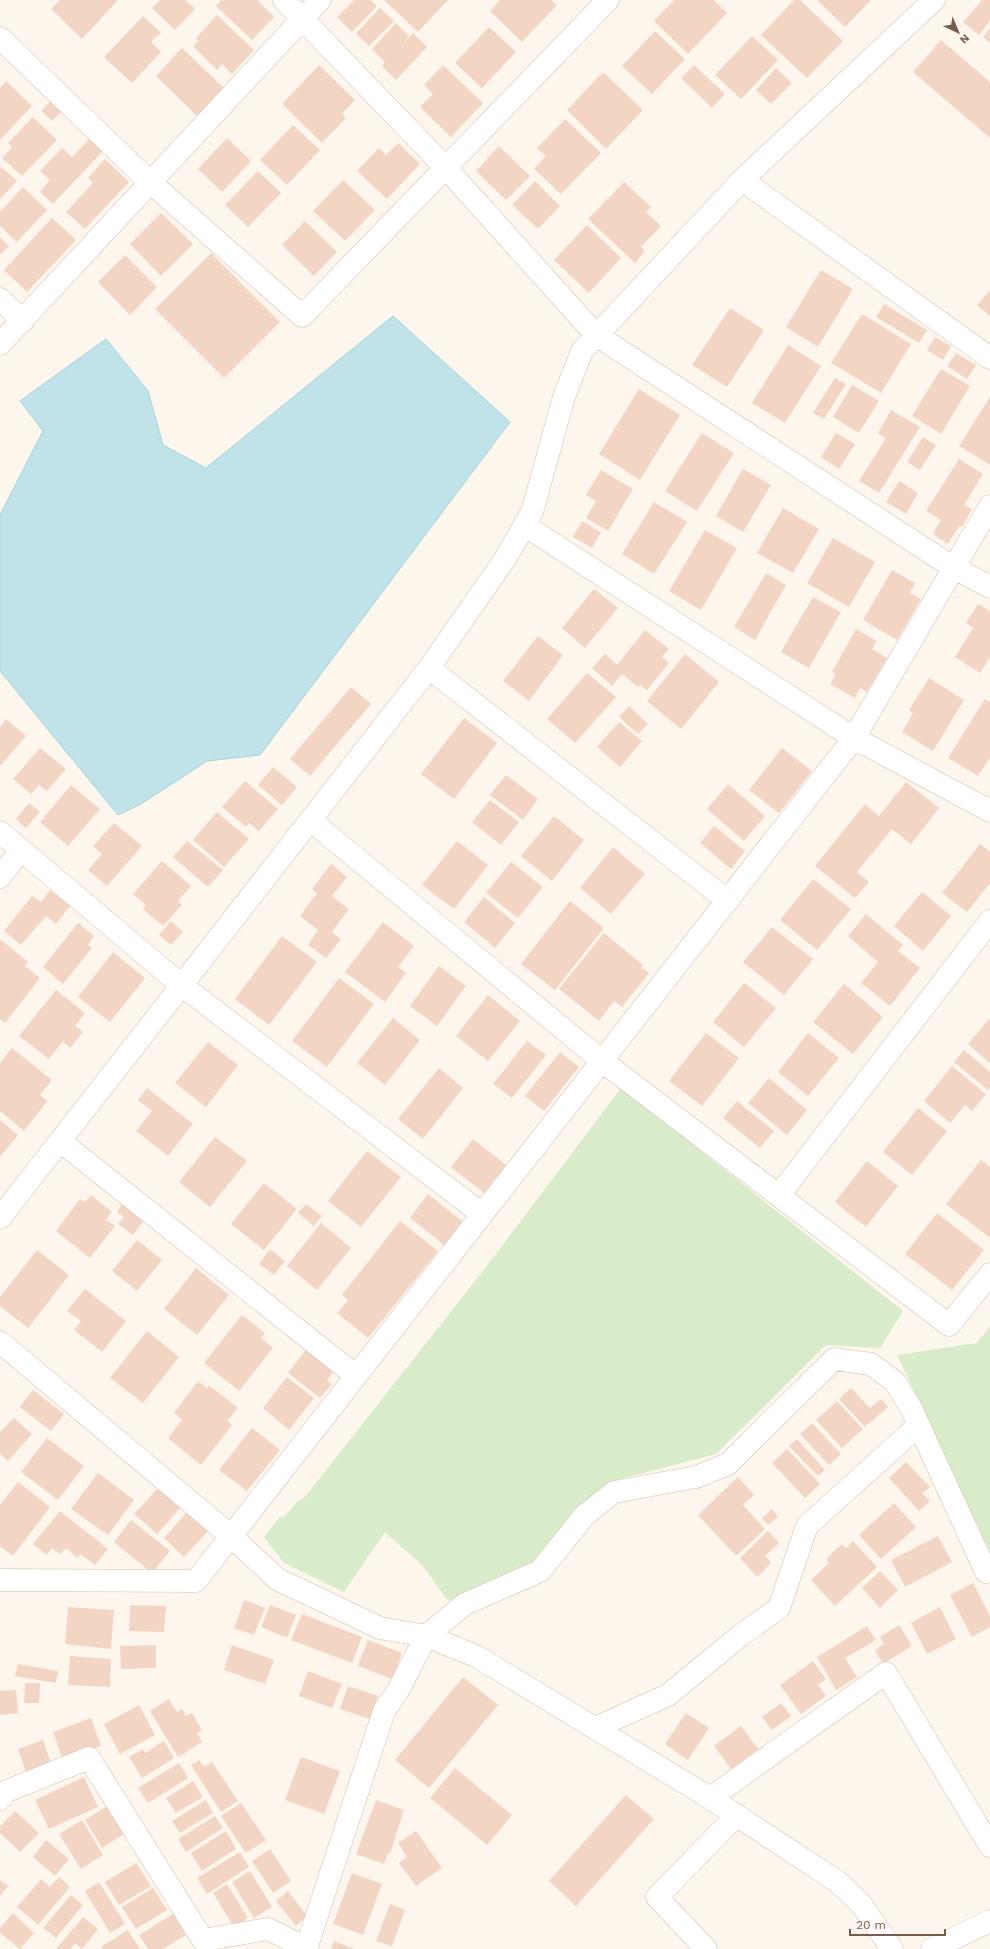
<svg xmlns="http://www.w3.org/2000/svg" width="990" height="1949" font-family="'Work Sans',sans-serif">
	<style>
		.green { fill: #d8ecc9 }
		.water { fill: #bfe3e8; stroke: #a5d3da }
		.building { fill: #f3d5c3 }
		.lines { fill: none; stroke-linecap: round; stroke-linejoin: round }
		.minor-casing { stroke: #d1beb0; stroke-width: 23 }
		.minor { stroke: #fff; stroke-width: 22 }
	</style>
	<rect width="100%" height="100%" fill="#fdf6ec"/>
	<path class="green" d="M621,1088L903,1311L880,1348L826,1345L716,1454L613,1481L536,1564L448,1601L423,1566L385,1532L344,1592L284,1563L264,1537L279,1518L285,1516L298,1501L305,1497L486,1267Z
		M990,1326V1552L897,1355L977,1343Z"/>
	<path class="water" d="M393,316L510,422L260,755L207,761L141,804L118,815L0,671V515L43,431L20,401L106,339L148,391L163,445L206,468Z"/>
	<path class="building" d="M60,0H118L82,39L51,9Z
		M160,0H185L195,9L175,30L152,8Z
		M221,0H257L274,17L252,40L216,6Z
		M354,0H371L377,6L352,32L337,17Z
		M384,0H448L418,32Z
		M500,0H551L557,5L522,42L490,11Z
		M674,0H714L727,13L688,54L654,21Z
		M794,0H800L843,41L807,78L761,35Z
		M817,0H871L845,27Z
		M982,0H990V21L979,35L963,22Z
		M380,8L394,21L369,46L356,33Z
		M217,15L254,50L232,74L222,64L217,70L193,46L198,41L196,38Z
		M143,16L161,33L151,42L161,52L132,83L104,57Z
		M396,23L409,36L402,45L413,33L427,47L396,80L382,66L385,62L372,49Z
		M489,27L516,52L482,88L455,63Z
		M990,28V43L983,37Z
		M655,31L685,59L652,94L622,66Z
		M752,36L778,60L741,99L715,75Z
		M941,40L990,82V138L913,72Z
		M182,48L224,88L197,116L156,76Z
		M319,65L355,100L342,114L346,118L322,143L282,104Z
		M443,65L483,103L451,137L420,107L433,94L424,85Z
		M694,65L725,94L712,108L681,78Z
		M776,68L792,83L771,104L756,90Z
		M603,72L643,110L606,149L567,110Z
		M6,81L32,106L0,140V88Z
		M54,98L64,109L52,121L41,111Z
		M33,117L57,140L22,176L2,158L12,147L8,143Z
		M565,119L601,153L561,194L534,169L546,156L537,148Z
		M293,125L320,150L287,185L260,160Z
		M91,137L104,150L53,204L40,192L50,180L40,171L62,148L72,157Z
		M227,138L251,161L222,192L198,169Z
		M398,143L420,164L387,199L357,171L379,148L386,155Z
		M499,146L530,176L506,200L476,171Z
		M105,159L129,182L85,229L66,212L93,183L88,178Z
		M1,167L17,181L0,199V168Z
		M258,171L281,193L248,227L225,205Z
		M343,180L375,210L345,241L313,211Z
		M535,181L560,206L538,229L512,205Z
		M624,182L651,207L646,212L661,226L641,247L645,251L635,263L588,219Z
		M23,187L47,210L17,242L0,226V212Z
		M161,213L193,244L161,276L130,244Z
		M52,218L76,240L27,292L4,270Z
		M305,221L337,252L314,276L282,245Z
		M587,225L621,258L589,293L554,260Z
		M0,237L9,246L0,255Z
		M211,253L280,322L224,378L155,309Z
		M125,255L157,287L130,315L98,282Z
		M821,270L853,289L818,347L786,327Z
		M990,290V316L977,305Z
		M884,304L927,330L919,343L876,317Z
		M730,308L764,330L727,387L692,365Z
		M862,314L911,344L881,393L831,363Z
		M935,337L951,346L943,360L927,350Z
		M788,345L821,366L785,423L752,403Z
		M956,353L976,365L967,379L947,366Z
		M941,369L970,386L941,434L912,416Z
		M835,378L846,384L824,419L813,413Z
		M852,385L879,401L859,433L833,417Z
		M639,389L680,415L640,480L599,454Z
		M990,397V465L959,446Z
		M891,410L920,427L879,493L859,481L886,438L878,433Z
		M702,433L734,453L697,511L665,491Z
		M836,433L855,444L839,469L821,457Z
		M923,437L936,445L920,470L907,462Z
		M959,459L983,474L964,505L972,509L962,527L959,526L948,544L933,534L941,520L926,511Z
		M743,469L771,485L743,532L716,516Z
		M601,470L633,489L608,531L586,518L596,501L586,495Z
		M899,481L918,493L906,514L886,502Z
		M654,502L687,522L654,574L622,554Z
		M783,508L819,529L793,573L757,553Z
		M582,521L601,532L592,548L573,537Z
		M705,530L737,548L701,610L669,591Z
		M833,538L875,562L849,607L807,583Z
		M892,570L915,583L910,593L921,599L897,640L863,620Z
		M766,573L786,585L755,640L734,627Z
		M594,589L618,608L585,648L562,628Z
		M813,597L841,612L809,668L781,652Z
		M978,604L990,611V657L980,673L955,657L973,628L966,623Z
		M856,629L877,641L872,649L887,658L867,692L860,688L855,698L830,684L836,674L832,672Z
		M645,630L669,649L662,657L669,663L647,690L640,685L638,687L622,674L612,686L592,668L605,654L617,665Z
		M538,636L563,655L529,701L503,681Z
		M685,654L719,682L681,729L647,701Z
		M587,673L616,697L575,743L547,719Z
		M929,678L964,700L933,751L902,732L913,713L909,710Z
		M351,687L371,704L310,776L290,759Z
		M985,699L990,702V758L978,776L948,758Z
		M629,706L648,724L638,734L619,717Z
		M464,718L497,743L454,799L421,774Z
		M6,719L26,736L0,766V727Z
		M619,722L642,741L620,767L597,747Z
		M40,748L66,769L47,791L39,785L31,794L13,779Z
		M782,748L812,771L779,813L749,790Z
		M273,767L297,787L282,805L258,785Z
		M506,775L538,799L523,820L490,795Z
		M245,781L278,809L259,831L249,823L246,827L222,807Z
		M906,782L939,808L911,844L892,829L857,872L869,882L855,898L815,866L865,804L879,816Z
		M728,784L765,816L744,841L707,809Z
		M71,785L100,809L68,846L40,822Z
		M490,800L519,822L501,845L472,822Z
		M29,803L40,812L26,828L16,819Z
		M217,812L249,839L224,867L193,840Z
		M554,816L584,840L552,881L521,856Z
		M114,823L142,846L107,886L88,870L102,854L93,846Z
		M714,826L745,851L731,869L700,843Z
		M187,841L223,870L208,887L173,857Z
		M457,841L488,865L454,909L422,885Z
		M980,844L990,852V883L967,912L942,893Z
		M613,847L645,874L611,914L580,888Z
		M162,861L191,886L178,901L182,905L163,926L143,909L146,905L133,894Z
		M511,862L543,887L518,918L486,893Z
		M331,864L347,877L332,896L349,909L332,932L341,939L326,958L308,945L318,930L300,916L317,893L312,889Z
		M813,879L851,909L817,950L780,920Z
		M50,890L70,906L56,924L46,916L21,945L4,931L32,896L41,902Z
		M922,892L951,916L923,951L894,926Z
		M484,897L515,923L495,948L464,922Z
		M570,901L604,928L555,990L521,964Z
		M866,914L903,945L898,951L920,968L890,1006L861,983L878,962L848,936Z
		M171,921L183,932L171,945L159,935Z
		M383,922L414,946L398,967L406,973L385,1002L345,972Z
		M78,923L94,936L88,945L92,948L63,984L43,967Z
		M772,927L813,959L784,995L743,962Z
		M604,933L643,965L641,967L649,973L622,1007L614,1001L599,1021L559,989Z
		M282,936L317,962L269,1025L235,999Z
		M0,939L28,962L25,966L40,978L5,1023L0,1019Z
		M113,952L145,978L110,1022L78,997Z
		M439,966L466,986L437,1026L410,1006Z
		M339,978L374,1004L327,1067L292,1041Z
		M744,983L776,1008L744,1047L713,1022Z
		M844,984L883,1017L853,1054L813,1022Z
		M56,990L85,1013L75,1026L83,1032L70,1048L63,1041L49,1059L19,1036Z
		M488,995L520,1021L488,1061L456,1036Z
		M393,1018L420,1040L385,1085L357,1063Z
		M990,1018V1063L968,1044Z
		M706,1033L739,1058L702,1106L669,1081Z
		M808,1033L839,1058L808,1096L778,1072Z
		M527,1041L546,1055L512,1098L493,1084Z
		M208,1042L238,1065L206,1107L175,1083Z
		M12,1048L52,1080L40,1095L47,1101L24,1131L0,1111V1063Z
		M964,1050L990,1072V1088L988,1090L954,1062Z
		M560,1052L579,1067L544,1111L525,1096Z
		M952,1066L986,1094L972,1111L965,1105L950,1123L924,1101Z
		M439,1068L463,1088L423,1139L398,1119Z
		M769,1078L807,1110L787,1135L748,1103Z
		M147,1088L193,1124L168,1156L136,1131L152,1111L138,1100Z
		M737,1101L774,1131L760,1148L723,1118Z
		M918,1108L947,1131L912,1175L883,1152Z
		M0,1120L18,1135L0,1157Z
		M215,1137L247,1161L210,1207L179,1182Z
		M473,1139L506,1165L484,1193L451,1167Z
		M367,1151L401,1177L361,1227L328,1201Z
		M981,1160L990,1167V1238L946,1204Z
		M867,1161L898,1186L866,1227L835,1202Z
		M264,1183L297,1209L264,1250L231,1224Z
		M428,1194L463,1222L444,1245L410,1218Z
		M91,1195L112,1212L106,1220L115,1226L90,1258L56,1231L80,1199L85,1202Z
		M124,1202L144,1220L133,1235L118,1224L124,1217L117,1212Z
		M306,1204L322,1216L314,1226L298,1213Z
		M937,1213L984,1250L952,1290L905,1254Z
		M400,1221L438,1251L368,1338L337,1313L348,1300L342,1295Z
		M321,1223L351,1248L317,1290L287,1266Z
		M137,1240L162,1260L137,1291L112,1271Z
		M270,1249L285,1261L274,1275L259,1264Z
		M37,1250L69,1275L28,1328L0,1306V1297Z
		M196,1268L229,1295L197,1335L164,1309Z
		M85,1289L126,1321L102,1352L74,1330L81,1321L67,1311Z
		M242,1315L265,1333L261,1338L273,1348L239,1391L204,1363Z
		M147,1331L179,1357L143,1403L110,1378Z
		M308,1347L336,1368L327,1380L332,1384L320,1398L288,1373Z
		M287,1377L314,1398L289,1430L263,1408Z
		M198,1381L207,1388L209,1385L238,1408L227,1421L232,1425L201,1465L168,1438L182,1420L174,1413Z
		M851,1388L870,1408L881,1399L888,1407L865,1427L839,1399Z
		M33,1390L64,1414L51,1431L20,1407Z
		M837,1401L863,1429L842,1448L816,1420Z
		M14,1418L32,1434L8,1461L0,1454V1432Z
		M812,1423L841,1454L829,1465L800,1434Z
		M252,1428L280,1450L247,1491L219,1470Z
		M47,1438L84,1466L58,1500L21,1472Z
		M797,1439L825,1470L818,1476L789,1446Z
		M787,1449L820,1484L805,1498L772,1463Z
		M906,1462L930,1487L922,1493L930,1501L919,1511L889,1478Z
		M98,1473L134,1500L108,1535L71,1509Z
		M738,1477L754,1495L743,1505L765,1529L736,1556L698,1515Z
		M18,1482L50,1507L13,1556L0,1546V1505Z
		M159,1487L181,1507L157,1534L134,1514Z
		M894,1503L916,1527L881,1559L859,1535Z
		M772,1509L778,1517L768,1525L762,1518Z
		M60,1511L108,1549L95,1565L80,1554L78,1558L66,1548L60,1554L52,1548L47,1555L33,1544Z
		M188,1511L209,1530L184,1557L164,1538Z
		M131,1520L170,1551L152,1573L114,1542Z
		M768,1531L779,1543L765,1556L771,1563L757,1577L740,1558Z
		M938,1536L952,1562L905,1587L891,1560Z
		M853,1541L877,1567L835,1606L811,1580L829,1563L826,1559L842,1544L846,1548Z
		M880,1571L898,1590L880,1608L862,1588Z
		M973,1583L990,1616V1627L972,1637L950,1595Z
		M244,1600L265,1608L254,1635L234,1628Z
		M130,1605L166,1606L164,1632L129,1631Z
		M270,1605L296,1615L287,1638L261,1627Z
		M68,1607L114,1610L111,1649L65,1644Z
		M940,1607L956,1639L927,1654L911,1623Z
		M302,1614L362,1637L352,1663L291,1640Z
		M899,1625L912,1646L883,1664L875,1650L884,1644L880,1637Z
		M867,1626L876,1640L845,1658L857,1677L836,1690L817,1657Z
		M368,1640L402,1653L392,1679L358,1666Z
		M156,1645V1668L121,1669L120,1646Z
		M232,1645L274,1660L265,1684L224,1670Z
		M70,1656L111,1659L110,1687L68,1685Z
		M813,1661L826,1679L818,1685L826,1696L801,1714L780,1685Z
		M18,1664L58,1671L56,1683L15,1676Z
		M308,1671L342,1684L332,1708L299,1696Z
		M463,1677L498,1705L429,1788L395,1760Z
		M25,1683H40L39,1703H24Z
		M348,1686L378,1696L370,1719L340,1709Z
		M16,1690L18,1713L0,1715V1691Z
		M169,1699L177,1712L182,1709L186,1716L192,1713L202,1730L197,1733L202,1742L178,1757L150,1711Z
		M781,1703L791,1716L772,1730L762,1717Z
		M139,1705L155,1735L120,1754L104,1724Z
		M686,1713L709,1728L688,1760L665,1744Z
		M91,1718L101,1746L63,1760L53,1732Z
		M741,1726L758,1749L731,1769L714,1746Z
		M43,1740L52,1766L27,1775L18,1749Z
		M164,1741L174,1758L142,1778L129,1757L143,1749L145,1753Z
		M301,1757L340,1771L324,1814L285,1800Z
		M199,1760L204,1767L212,1762L238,1801L221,1812L191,1765Z
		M179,1763L188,1778L148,1803L138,1788Z
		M455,1768L512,1815L487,1845L430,1798Z
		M84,1777L98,1807L49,1829L35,1800Z
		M193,1781L203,1797L176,1813L166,1798Z
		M626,1795L654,1819L576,1906L549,1881Z
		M206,1800L213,1813L180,1833L172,1821Z
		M376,1800L404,1810L390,1854L388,1853L384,1864L356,1854Z
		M241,1803L266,1840L246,1853L221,1816Z
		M110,1804L127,1832L102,1848L85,1820Z
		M15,1811L39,1833L20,1852L0,1833V1826Z
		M215,1816L223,1828L186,1852L178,1839Z
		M82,1820L103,1855L81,1869L59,1834Z
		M226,1831L236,1849L202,1871L191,1853Z
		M416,1831L442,1868L416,1886L399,1863L407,1857L398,1843Z
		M46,1840L69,1859L55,1876L33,1857Z
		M270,1849L291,1881L273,1893L252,1861Z
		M240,1852L249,1867L207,1894L197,1878Z
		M136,1863L151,1886L119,1905L105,1882Z
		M250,1871L272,1907L254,1918L232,1882Z
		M352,1873L382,1884L363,1935L333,1924Z
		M59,1877L70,1887L38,1925L17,1907L41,1879L50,1887Z
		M0,1880L8,1886L0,1896Z
		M99,1882L125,1924L110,1933L85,1891Z
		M227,1884L248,1918L234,1927L213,1893Z
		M153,1888L167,1910L136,1929L122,1907Z
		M288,1891L307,1916L296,1926L276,1901Z
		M71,1895L83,1905L56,1938L43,1928Z
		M390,1904L405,1910L392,1946L376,1941Z
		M13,1913L34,1933L20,1949L0,1933V1928Z
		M173,1914L186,1935L163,1949H148L139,1935Z
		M83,1917L98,1929L82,1949L75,1943L70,1949H56Z
		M128,1930L140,1949H103L102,1946Z
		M334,1941L355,1949H331Z"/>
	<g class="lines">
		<defs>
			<path id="minor" d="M284,0L445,167L596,335L954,568L990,587
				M0,38L150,182L302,316L608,0
				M742,180L990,358
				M0,299L23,321
				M0,344L320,0
				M524,525L854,738L990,811
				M429,668L728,901
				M310,820L602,1061L949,1325L990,1274
				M0,832L180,984L482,1214
				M0,877L21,850
				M60,1141L356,1376
				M779,1195L990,921
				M0,1218L429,668L505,559L532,512L564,397L582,351L742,180L934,0
				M0,1342L231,1536L277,1579L380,1628L426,1636L399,1689L384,1711L306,1949
				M0,1580L196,1581L854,738L990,506
				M595,1728L668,1695L741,1635L779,1608L807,1526L919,1425
				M710,1798L886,1673L990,1846
				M0,1799L7,1791L89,1758L203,1940L268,1929L306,1948
				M706,1949L657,1897L737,1815
				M892,1949L861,1904L838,1882L710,1798L476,1656L426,1636L465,1604L540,1571L585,1515L614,1492L696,1477L728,1464L834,1359L871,1364L895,1382L911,1408L986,1572
				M932,1949L990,1921"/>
		</defs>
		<use href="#minor" class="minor-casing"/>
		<use href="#minor" class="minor"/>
	</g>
	<g transform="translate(958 32) rotate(136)" stroke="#fffaf3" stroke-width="3" paint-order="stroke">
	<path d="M0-3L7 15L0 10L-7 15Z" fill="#7a5c4d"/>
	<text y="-6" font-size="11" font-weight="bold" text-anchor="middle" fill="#7a5c4d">N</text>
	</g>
	<path d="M850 1929v6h95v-6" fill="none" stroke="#7a5c4d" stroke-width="2"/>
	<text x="856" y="1929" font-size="12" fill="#7a5c4d" stroke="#fffaf3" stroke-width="3" paint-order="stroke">20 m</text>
</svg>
